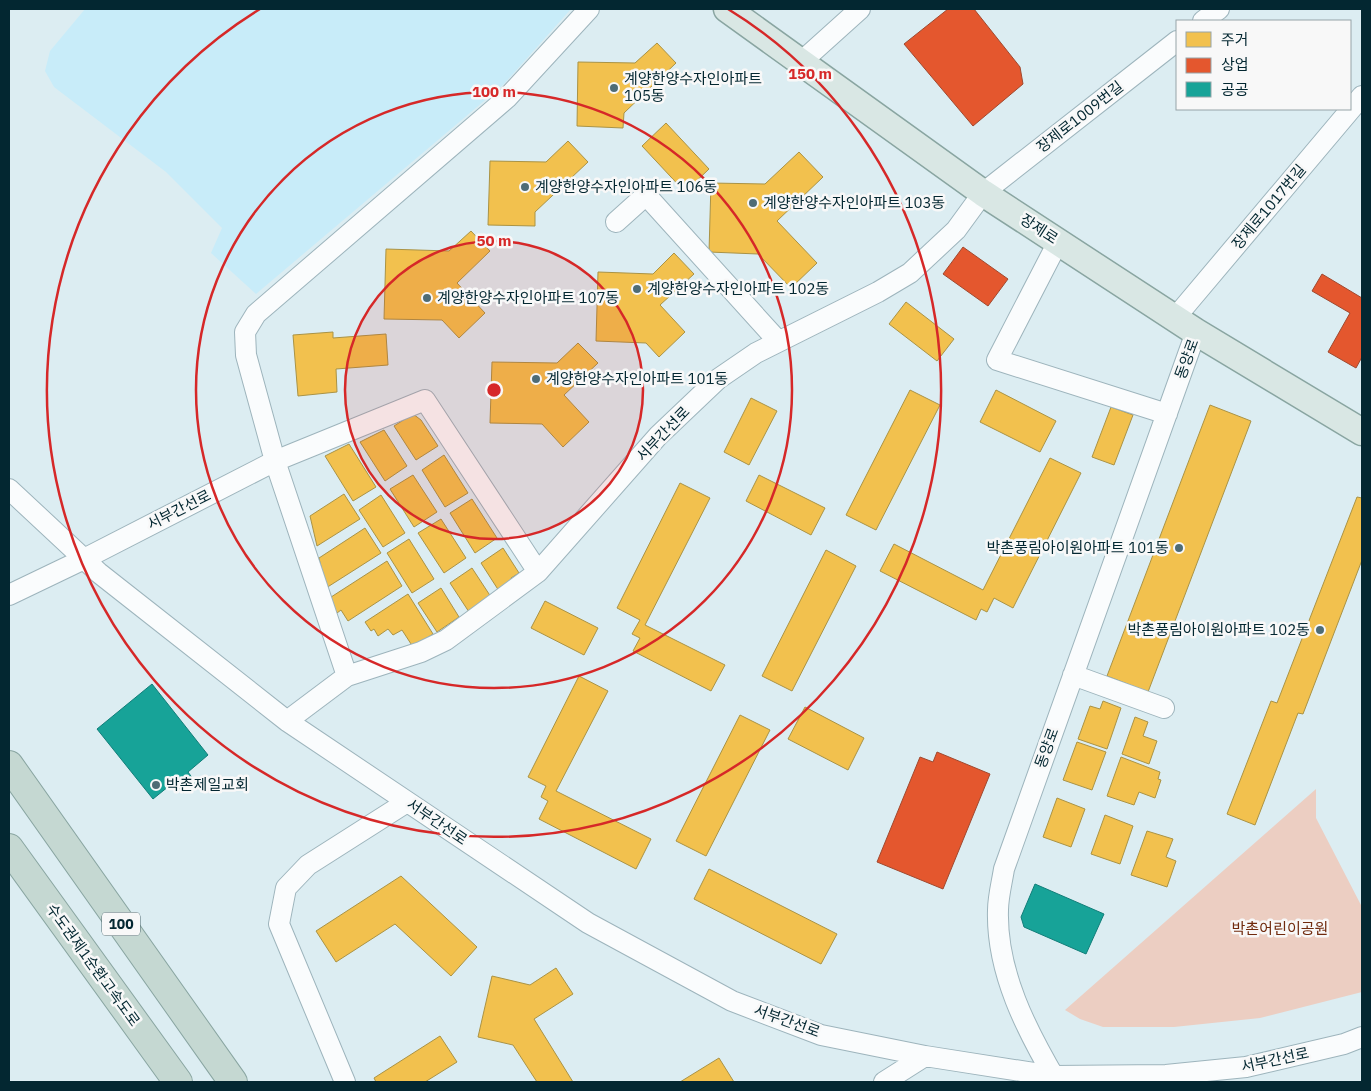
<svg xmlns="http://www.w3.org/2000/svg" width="1371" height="1091" font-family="'IBM Plex Sans','Noto Sans KR',sans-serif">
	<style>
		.built { fill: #c8ecf9 }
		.green { fill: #eccec2 }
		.homes { fill: #f2c14e; stroke: #aa9345 }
		.shops { fill: #e4572e; stroke: #a0492f }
		.public { fill: #17a398; stroke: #117e79 }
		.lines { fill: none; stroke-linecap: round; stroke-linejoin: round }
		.minor-casing { stroke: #9db4bc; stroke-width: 22 }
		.major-casing { stroke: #89a5a1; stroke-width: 29 }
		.highway-casing { stroke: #89a5a1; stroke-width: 30 }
		.minor { stroke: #fafcfd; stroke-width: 20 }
		.major { stroke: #d9e7e4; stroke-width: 26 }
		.highway { stroke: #c5d8d2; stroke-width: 28 }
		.ring { fill: none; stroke: #d62828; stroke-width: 2.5 }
		.poi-dot { fill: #4f6c75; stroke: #f8f8f8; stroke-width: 2 }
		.labels { text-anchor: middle; stroke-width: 5; stroke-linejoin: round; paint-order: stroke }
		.shield { fill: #f8f8f8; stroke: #4c666d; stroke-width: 1 }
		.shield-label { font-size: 14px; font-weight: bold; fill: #032731 }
		.poi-label { font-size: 15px; fill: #032731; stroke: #f8f8f8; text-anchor: start }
		.street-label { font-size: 15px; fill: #032731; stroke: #f8f8f8 }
		.park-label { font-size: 15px; fill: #702a0d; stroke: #f8f8f8 }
		.centre { fill: #d62828; stroke: #f8f8f8; stroke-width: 2.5 }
		.ring-label { font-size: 15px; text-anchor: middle; font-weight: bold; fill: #d62828; stroke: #f8f8f8; stroke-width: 5; stroke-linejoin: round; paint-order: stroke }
	</style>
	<rect width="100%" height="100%" fill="#dcedf2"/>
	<path class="built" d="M85,9H571L503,85L256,294L211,253L222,228L166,172L54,87L45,71L50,51Z"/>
	<path class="green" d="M1316,789V818L1362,907V992L1260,1018L1174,1027H1103L1080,1019L1065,1010Z"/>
	<path class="homes" d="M657,43L676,63L624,113L623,128L577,126L578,62L635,63Z
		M666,123L709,169L685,192L642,146Z
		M568,141L588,162L535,212V226L488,225L490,161L546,162Z
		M799,152L823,177L777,221L817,263L791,288L758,254L709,252L711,183L765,184Z
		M471,231L490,251L457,283L485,313L459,338L442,320L384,319L386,249L449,251Z
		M674,253L694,274L660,305L685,332L659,357L646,343L596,341L598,272L653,274Z
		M906,302L954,339L937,361L889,324Z
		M333,332V338L386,334L388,365L336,369L337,392L298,396L293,335Z
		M578,343L598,363L564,395L589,422L563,447L542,424L490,423L492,362L557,363Z
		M910,390L940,405L876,530L846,515Z
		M996,390L1056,421L1040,452L980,422Z
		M751,398L777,411L749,465L724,452Z
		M1210,405L1251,421L1148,692L1107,676Z
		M1111,407L1133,415L1114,465L1092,457Z
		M413,414L421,420L438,446L416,460L394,426Z
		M384,430L407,466L385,481L360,442Z
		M349,444L376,487L353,501L325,456Z
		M444,455L468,493L445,507L422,470Z
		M1050,458L1081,473L1013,608L994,598L987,612L981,609L976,620L880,571L894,544L983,590Z
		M413,475L437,512L414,527L390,489Z
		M759,475L825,508L811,535L746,501Z
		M680,483L710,498L645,625L725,665L711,691L633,651L640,638L632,634L640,620L617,608Z
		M344,494L360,519L317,546L310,516Z
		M381,495L405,533L383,547L359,510Z
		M1357,497L1362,498V560L1303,714L1298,713L1255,825L1227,814L1271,701L1277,703Z
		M472,499L497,538L475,553L450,513Z
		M441,519L466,558L444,573L418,533Z
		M365,528L381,553L326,588L319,558Z
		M409,539L434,579L412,593L387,553Z
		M503,548L519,573L511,578L513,582L499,591L481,563Z
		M826,550L856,566L792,691L762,676Z
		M387,561L402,586L348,621L341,610L337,613L328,599Z
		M472,568L491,597L469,612L450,583Z
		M441,588L459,617L437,632L418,603Z
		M408,594L433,634L413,647L402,630L393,635L388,629L378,636L374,629L371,631L365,622Z
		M545,601L598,628L584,655L531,628Z
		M579,676L608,691L556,791L651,839L636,869L539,819L548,801L541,797L546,786L528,777Z
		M1103,701L1121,708L1107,749L1078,739L1090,706L1100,709Z
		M805,707L864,738L848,770L788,739Z
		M740,715L770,730L706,856L676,841Z
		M1135,717L1148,722L1143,736L1157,741L1149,764L1122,754Z
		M1077,742L1106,752L1092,790L1063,780Z
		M1121,757L1160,772L1158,779L1161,780L1155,798L1139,792L1134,805L1107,796Z
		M1057,798L1085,809L1071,847L1043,837Z
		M1105,815L1133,826L1120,864L1091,854Z
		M1147,831L1173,839L1166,857L1176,861L1167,887L1131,875Z
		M709,869L837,934L821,964L694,899Z
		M401,876L477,947L451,976L395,924L336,962L316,931Z
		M556,968L573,994L534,1019L573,1082H537L513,1045L478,1037L492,976L530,985Z
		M440,1036L457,1062L425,1082H376L374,1078Z
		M719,1058L734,1082H680Z"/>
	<path class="shops" d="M948,9H974L1020,67L1023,84L973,126L904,44Z
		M963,247L1008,279L988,306L943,274Z
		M1322,274L1362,298V357L1356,368L1328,352L1350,313L1312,291Z
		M937,752L990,774L943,889L877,862L920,757L933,762Z"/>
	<path class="public" d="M152,684L208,755L188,772L196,783L183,793L174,782L153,799L97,729Z
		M1035,884L1104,914L1086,954L1024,927L1021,917Z"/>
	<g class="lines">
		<defs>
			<path id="minor" d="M1203,21L1219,9
				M800,63L860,9
				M616,222L646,195L778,341
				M1058,242L997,360L1167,414
				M1175,318L1362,96
				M9,489L99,573L287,721L588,923L732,1001L821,1035L925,1056L1053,1076L1166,1075L1246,1067L1344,1044L1362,1037
				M9,595L84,559L275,461L425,400L538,572
				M1073,675L1164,708
				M347,676L275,461L246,355L245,332L256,314L507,98L589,9
				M287,721L347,676L421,652L446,640L538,572L658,436L718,379L756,353L878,292L910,273L956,230L983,193L1177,41
				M345,1082L279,924L286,888L308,865L407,802
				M884,1082L925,1056
				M1057,1082C1027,1031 996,972 998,910C998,897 1002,882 1004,869L1196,332"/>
			<path id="major" d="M727,9L983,193L1196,332L1362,432"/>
			<path id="highway" d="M9,765L233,1082
				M9,848L178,1082"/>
		</defs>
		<use href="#minor" class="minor-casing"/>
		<use href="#major" class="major-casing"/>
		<use href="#highway" class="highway-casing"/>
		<use href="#minor" class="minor"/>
		<use href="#major" class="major"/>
		<use href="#highway" class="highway"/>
	</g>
	<circle cx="494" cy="390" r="149" fill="#d62828" fill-opacity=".12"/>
	<g class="ring">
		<circle cx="494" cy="390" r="149"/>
		<circle cx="494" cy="390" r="298"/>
		<path d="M728 9A447 447 0 1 1 260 9"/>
	</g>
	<g class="poi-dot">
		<circle cx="614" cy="88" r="5"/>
		<circle cx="525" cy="187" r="5"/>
		<circle cx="753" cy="203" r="5"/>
		<circle cx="637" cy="289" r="5"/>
		<circle cx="427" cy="298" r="5"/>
		<circle cx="536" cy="379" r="5"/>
		<circle cx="1179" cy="548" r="5"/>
		<circle cx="1320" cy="630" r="5"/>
		<circle cx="156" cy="785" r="5"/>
	</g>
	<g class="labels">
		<rect class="shield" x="102" y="912.5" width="38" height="23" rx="4"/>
		<g class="shield-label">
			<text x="121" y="929">100</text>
		</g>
		<g class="poi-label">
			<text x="624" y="84">계양한양수자인아파트<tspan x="624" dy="17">105동</tspan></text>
			<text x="535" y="192">계양한양수자인아파트 106동</text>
			<text x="763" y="208">계양한양수자인아파트 103동</text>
			<text x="647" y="294">계양한양수자인아파트 102동</text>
			<text x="437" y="303">계양한양수자인아파트 107동</text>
			<text x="546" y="384">계양한양수자인아파트 101동</text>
			<text x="1169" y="553" text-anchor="end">박촌풍림아이원아파트 101동</text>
			<text x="1310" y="635" text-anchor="end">박촌풍림아이원아파트 102동</text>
			<text x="166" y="790">박촌제일교회</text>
		</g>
		<g class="street-label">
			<text transform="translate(1080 117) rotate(-38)" y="5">장제로1009번길</text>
			<text transform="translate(1269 207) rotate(-50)" y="5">장제로1017번길</text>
			<text transform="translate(1039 229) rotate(33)" y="5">장제로</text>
			<text transform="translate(1187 359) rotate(-70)" y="5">동양로</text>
			<text transform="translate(663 434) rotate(-46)" y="5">서부간선로</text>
			<text transform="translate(179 510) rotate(-27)" y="5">서부간선로</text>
			<text transform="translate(1047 748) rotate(-70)" y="5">동양로</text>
			<text transform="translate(437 822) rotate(34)" y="5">서부간선로</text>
			<text transform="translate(93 965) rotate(54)" y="5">수도권제1순환고속도로</text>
			<text transform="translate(787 1021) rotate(20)" y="5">서부간선로</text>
			<text transform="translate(1275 1060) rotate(-12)" y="5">서부간선로</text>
		</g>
		<g class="park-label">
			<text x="1280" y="934">박촌어린이공원</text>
		</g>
	</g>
	<circle cx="494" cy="390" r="8" class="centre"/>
	<g class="ring-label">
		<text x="810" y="79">150 m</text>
		<text x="494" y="97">100 m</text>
		<text x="494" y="246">50 m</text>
	</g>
	<rect width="1371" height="1091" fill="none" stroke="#032731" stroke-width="20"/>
	<rect x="1176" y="20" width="175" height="90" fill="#f8f8f8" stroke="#96a4a8"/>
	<rect x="1186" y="32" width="25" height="15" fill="#f2c14e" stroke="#96a4a8"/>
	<text x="1221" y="45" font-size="15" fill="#032731">주거</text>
	<rect x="1186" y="58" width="25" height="15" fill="#e4572e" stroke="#96a4a8"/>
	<text x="1221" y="70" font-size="15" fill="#032731">상업</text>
	<rect x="1186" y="82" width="25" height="15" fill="#17a398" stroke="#96a4a8"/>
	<text x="1221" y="95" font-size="15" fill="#032731">공공</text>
</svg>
